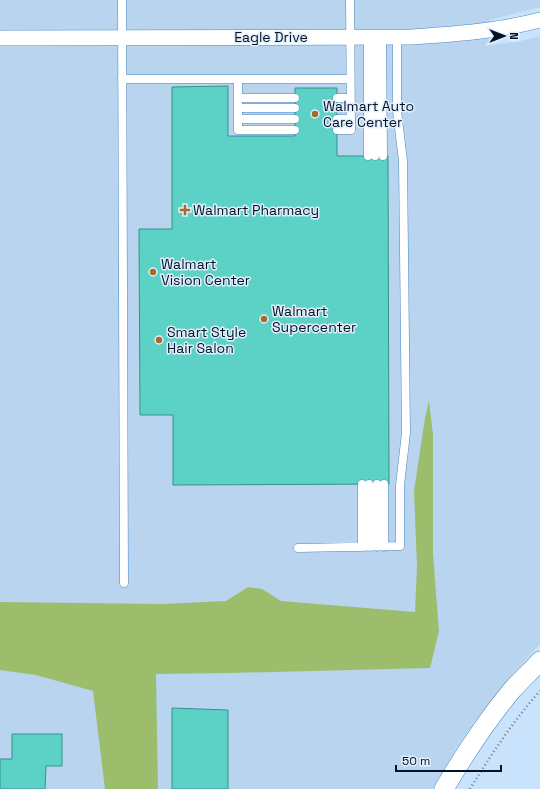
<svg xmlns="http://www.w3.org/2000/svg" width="540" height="789" font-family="'Space Grotesk',sans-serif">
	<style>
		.built { fill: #b9d4ef }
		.green { fill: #9cbe6c }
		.building { fill: #5cd2c7; stroke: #379189 }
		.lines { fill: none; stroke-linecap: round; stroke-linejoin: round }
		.service-casing { stroke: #4a89c0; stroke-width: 9 }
		.minor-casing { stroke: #4a89c0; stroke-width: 16 }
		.tertiary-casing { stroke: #4a89c0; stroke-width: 20 }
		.path { stroke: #687d95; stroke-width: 2.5; stroke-dasharray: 1 3; stroke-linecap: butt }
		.service { stroke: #fff; stroke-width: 8 }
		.minor { stroke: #fff; stroke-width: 15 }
		.tertiary { stroke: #fff; stroke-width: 19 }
		.poi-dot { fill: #a36c28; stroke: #e2effb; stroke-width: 1.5 }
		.labels { text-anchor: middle; stroke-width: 3; stroke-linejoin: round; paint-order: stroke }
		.street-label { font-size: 14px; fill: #001227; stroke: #e2effb }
		.poi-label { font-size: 14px; fill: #001227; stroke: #e2effb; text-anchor: start }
	</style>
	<rect width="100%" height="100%" fill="#cae3fc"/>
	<path class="built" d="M0,0H540V7L489,20V45L517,42L540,36V644L528,657L474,722L457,747L434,789H0Z"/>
	<path class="green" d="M429,401L433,435V554L439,631L430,668L229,673L156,674L158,789H105L93,691L36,675L0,670V602L162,604L226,601L248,587L262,589L281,601L415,612L417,566L414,491L425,418Z"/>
	<path class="building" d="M228,86V136H295V88H337V156H388L389,484L173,485V415H140L139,229H172V87Z
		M172,708L228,710V789H172Z
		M12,734H62V766H46L45,789H0V759H12Z"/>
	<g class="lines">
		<defs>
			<path id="service" d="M122,0L124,583
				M368,37V156
				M375,37V156
				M382,37L383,156
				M122,79H350
				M238,79V130H295
				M238,98H295
				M337,98H350
				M238,108H295
				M337,108H350
				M238,119H295
				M337,119H351
				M337,130H351L350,0
				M362,484V547
				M369,484L370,547
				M377,484V547
				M384,484V547
				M298,548L400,546V485L406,433L403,161L397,111V37"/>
			<path id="minor" d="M0,38L412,37C456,34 498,31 540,20"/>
			<path id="tertiary" d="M444,789C464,755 487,720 512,690C521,680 531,671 540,661"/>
		</defs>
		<use href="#service" class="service-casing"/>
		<use href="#minor" class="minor-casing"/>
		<use href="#tertiary" class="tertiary-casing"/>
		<path class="path" d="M470,789C491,755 513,721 540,691"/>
		<use href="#service" class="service"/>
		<use href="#minor" class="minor"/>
		<use href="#tertiary" class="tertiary"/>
	</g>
	<g class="poi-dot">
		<circle cx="315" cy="114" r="4"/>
		<path d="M183 204h4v4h4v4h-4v4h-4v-4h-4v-4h4z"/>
		<circle cx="153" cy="272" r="4"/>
		<circle cx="264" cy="319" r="4"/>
		<circle cx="159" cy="340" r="4"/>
	</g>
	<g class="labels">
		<g class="street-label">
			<text x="271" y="42">Eagle Drive</text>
		</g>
		<g class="poi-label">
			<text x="323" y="111">Walmart Auto<tspan x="323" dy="16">Care Center</tspan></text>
			<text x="193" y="215">Walmart Pharmacy</text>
			<text x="161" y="269">Walmart<tspan x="161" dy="16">Vision Center</tspan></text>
			<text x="272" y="316">Walmart<tspan x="272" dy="16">Supercenter</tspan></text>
			<text x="167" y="337">Smart Style<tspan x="167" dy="16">Hair Salon</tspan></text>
		</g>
	</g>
	<g transform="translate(504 36) rotate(90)" stroke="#e2effb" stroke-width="3" paint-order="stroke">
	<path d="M0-3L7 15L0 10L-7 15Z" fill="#001227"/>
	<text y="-6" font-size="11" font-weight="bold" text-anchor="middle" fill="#001227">N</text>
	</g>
	<path d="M396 765v6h105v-6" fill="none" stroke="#001227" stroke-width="2"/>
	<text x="402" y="765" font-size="12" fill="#001227" stroke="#e2effb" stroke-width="3" paint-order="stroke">50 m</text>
</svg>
